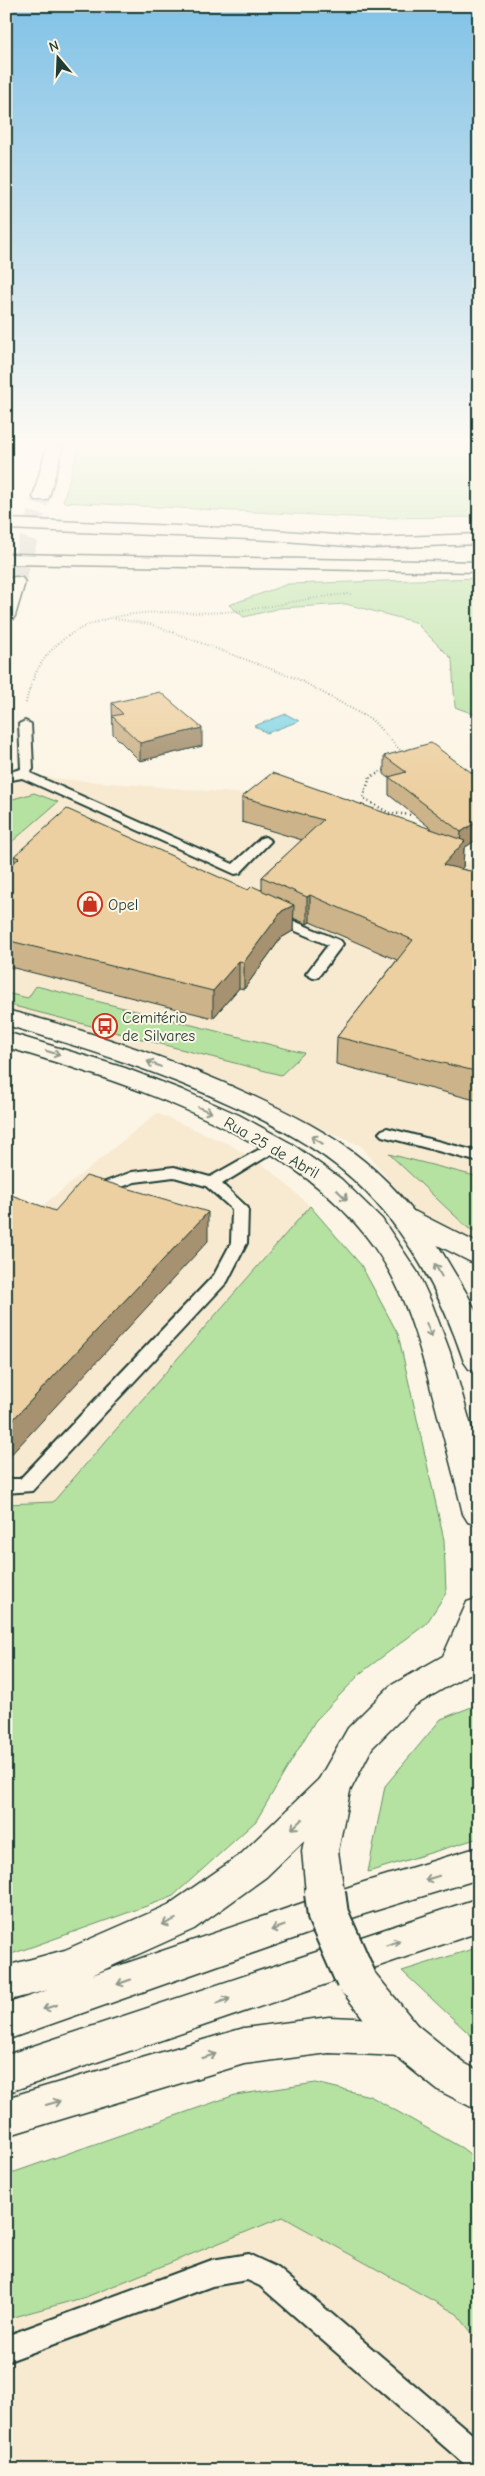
<svg xmlns="http://www.w3.org/2000/svg" width="485" height="2476" font-family="'Comic Neue',sans-serif">
	<style>
		.built { fill: #f8ead1 }
		.green { fill: #b5e2a1; stroke: #6a906a }
		.water { fill: #88d7e6; stroke: #5e999f }
		.lines { fill: none; stroke-linecap: round; stroke-linejoin: round }
		.primary-tunnel { stroke: #d0d0c2; stroke-width: 18; stroke-dasharray: 18 9; stroke-linecap: butt }
		.lane-casing { stroke: #1f3d34; stroke-width: 4 }
		.secondary-casing { stroke: #1f3d34; stroke-width: 3 }
		.primary-casing { stroke: #1f3d34; stroke-width: 3 }
		.highway-casing { stroke: #1f3d34; stroke-width: 3 }
		.path-far1 { stroke: #1f3d34; stroke-width: 2; stroke-dasharray: 0.5 2.5; stroke-linecap: butt }
		.path { stroke: #1f3d34; stroke-width: 2.5; stroke-dasharray: 1 3; stroke-linecap: butt }
		.lane { fill: #fcf5e5; fill-rule: evenodd }
		.secondary { fill: #fcf5e5; fill-rule: evenodd }
		.primary { fill: #fcf5e5; fill-rule: evenodd }
		.highway { fill: #fcf5e5; fill-rule: evenodd }
		.primary-bridge-casing { stroke: #1f3d34; stroke-width: 44; stroke-linecap: butt }
		.primary-bridge { stroke: #fcf5e5; stroke-width: 40 }
		.wall { fill: #ccb38a; stroke: #1f3d34 }
		.shaded-wall { fill: #a69271; stroke: #1f3d34 }
		.building { fill: #edd0a1; stroke: #1f3d34 }
		.oneway { stroke: #8e998c }
		.labels { text-anchor: middle; stroke-width: 4; stroke-linejoin: round; paint-order: stroke }
		.poi-label { font-size: 16px; fill: #1f3d34; stroke: #fcf5e5; text-anchor: start }
		.street-label { font-size: 16px; fill: #1f3d34; stroke: #fcf5e5 }
	</style>
	<rect width="100%" height="100%" fill="#fcf5e5"/>
	<filter id="ink" filterUnits="userSpaceOnUse"><feTurbulence type="fractalNoise" baseFrequency=".02" numOctaves="2"/><feDisplacementMap in="SourceGraphic" scale="10" xChannelSelector="R" yChannelSelector="G"/><feConvolveMatrix kernelMatrix="1 2 1 2 8 2 1 2 1" color-interpolation-filters="sRGB"/></filter>
	<g filter="url(#ink)">
		<path class="built" d="M6,771L62,779L270,796L466,864L479,852V1242L417,1215L361,1146L150,1055L6,1016Z
			M157,1113L231,1145L272,1171L310,1206L53,1502L6,1503V1235Z
			M283,2217L457,2314L479,2342V2470H6V2319L86,2297Z"/>
		<path class="green" d="M79,446H479V517L371,518L63,502Z
			M479,578V716L455,707L452,659L415,622L346,604L280,608L244,617L229,605L288,584Z
			M34,793L58,802L6,847V801Z
			M36,986L304,1053L281,1075L6,1004V993L28,998Z
			M389,1154L479,1177V1233L468,1228Z
			M310,1206L361,1265L398,1334L444,1540L446,1593L426,1624L362,1672L315,1721L256,1821L172,1897L6,1956V1504L53,1502Z
			M479,1704V1838L368,1872L385,1786L441,1719Z
			M479,1947V2043L402,1971Z
			M316,2083L370,2096L462,2148L479,2161V2342L457,2314L283,2217L86,2297L6,2319V2175L235,2095Z"/>
		<path class="water" d="M286,714L299,721L267,733L254,726Z"/>
		<g class="lines">
			<path class="primary-tunnel" d="M16,582L41,497"/>
			<defs>
				<path id="lane" d="M25,721L31,724L33,769L30,773L233,864L261,838L265,837L271,841L240,873L235,874L22,778L6,781V773L21,769L19,724Z
					M273,912L341,941L343,944L318,977L313,978L306,974L328,945L268,919L266,916L268,913Z
					M387,1128L479,1152V1162L382,1136L379,1133L382,1130Z
					M276,1140L284,1145L281,1148L222,1184L248,1208L247,1243L227,1282L32,1491L6,1493V1479H20L214,1275L231,1243L232,1209L206,1186L174,1177L135,1182L95,1197L89,1196L87,1192L89,1188L132,1172L174,1167L210,1177Z
					M248,2254L278,2268L479,2440V2470L469,2468L260,2286L247,2280L212,2286L6,2362V2336L212,2260Z"/>
				<path id="secondary" d="M406,1209L416,1212L479,1244V1264L469,1261L396,1224L392,1218L396,1212Z"/>
				<path id="primary" d="M47,446H63L49,497L47,500H35L33,497Z
					M16,577L22,578L25,582L15,616L12,620L6,621V585L10,578Z
					M6,1010C91,1031 174,1059 253,1096C291,1114 331,1133 364,1161C398,1189 426,1224 448,1262C457,1278 476,1305 479,1323C481,1338 479,1356 479,1372L469,1369L464,1362C443,1299 413,1241 367,1193C331,1155 284,1130 238,1108C163,1073 86,1048 6,1025Z
					M6,1032L125,1068L182,1090L239,1115L292,1144L341,1179L382,1219L418,1273L432,1304L450,1352L479,1454V1526L468,1522L463,1514C455,1479 445,1443 436,1408C424,1363 413,1317 392,1276C323,1144 139,1087 6,1047Z
					M479,1598V1671L467,1675L414,1706L372,1748L350,1791L338,1851L344,1893L338,1905L325,1909L312,1905L306,1893L302,1851L314,1790L319,1779L348,1728L390,1686L443,1656L467,1602Z
					M356,1962L370,1967L417,2025L464,2063L479,2071V2111L436,2089L389,2051L342,1991L337,1979L342,1967Z"/>
				<path id="highway" d="M6,519L272,530L372,538L479,534V544L372,548L272,540L6,529Z
					M6,554L479,562V572L6,564Z
					M332,1775L345,1779L350,1790L345,1801L266,1877L194,1929L92,1975L361,1883L479,1847V1879L361,1915L6,2040V2004L48,1990L6,2001V1966L65,1950L168,1905L240,1855L319,1779Z
					M479,1898V1932L6,2093V2055Z
					M329,2017L403,2020L417,2025L423,2038L417,2051L403,2056L329,2053L244,2064L6,2136V2098L244,2028Z"/>
			</defs>
			<use href="#lane" class="lane-casing"/>
			<use href="#secondary" class="secondary-casing"/>
			<use href="#primary" class="primary-casing"/>
			<use href="#highway" class="highway-casing"/>
			<path class="path-far1" d="M115,619L150,624L298,679L372,720L403,753
				M26,703C38,641 85,617 145,613C172,611 198,614 225,612C268,609 310,596 353,594"/>
			<path class="path" d="M388,769L370,777L363,798L389,813L413,815"/>
			<use href="#lane" class="lane"/>
			<use href="#secondary" class="secondary"/>
			<use href="#primary" class="primary"/>
			<use href="#highway" class="highway"/>
			<defs>
				<path id="primary-bridge" d="M325,1893L328,1915L356,1979"/>
			</defs>
			<use href="#primary-bridge" class="primary-bridge-casing"/>
			<use href="#primary-bridge" class="primary-bridge"/>
		</g>
		<path class="wall" d="M112,703L202,746L140,761L113,734Z
			M384,756L479,778V838L464,848L463,867L461,869L479,873V1101L336,1064L337,1037L397,960L310,922L307,924L293,918V931L281,938L244,989L239,988L213,1018L6,966V870L15,862L14,856L248,890H262V877L302,840L242,822V797L433,830L389,795V778L384,774Z"/>
		<path class="shaded-wall" d="M202,728V746L140,761V743Z
			M479,820V838L464,848L463,867L441,891L443,865L460,846L461,832Z
			M310,895V922L307,924V897Z
			M294,905L293,931L281,938L244,989V962L282,911Z
			M239,961V988L213,1018V991Z
			M208,1212V1241L6,1460V1427Z"/>
		<path class="building" d="M160,692L202,728L140,743L112,716L123,714L112,703Z
			M431,743L479,778V820L461,832L389,777L406,772L384,756Z
			M272,773L465,841L443,865L479,873V1072L337,1037L413,940L310,895L307,897L262,877L323,820L242,797Z
			M67,809L248,890L252,886L294,905L282,911L244,962L239,961L213,991L6,940V870L19,858L14,856Z
			M86,1176L208,1212L6,1427V1193L55,1211Z"/>
		<defs><path id="oneway-shaft" d="M-6 0H5M1.5-3L5.5 0L1.5 3" fill="none" stroke-width="1.6" stroke-linecap="round" stroke-linejoin="round" transform="scale(1.25)"/></defs>
		<g class="oneway">
			<use href="#oneway-shaft" transform="translate(53 1053) rotate(17)"/>
			<use href="#oneway-shaft" transform="translate(154 1064) rotate(-158)"/>
			<use href="#oneway-shaft" transform="translate(205 1110) rotate(22)"/>
			<use href="#oneway-shaft" transform="translate(317 1140) rotate(-146)"/>
			<use href="#oneway-shaft" transform="translate(342 1195) rotate(45)"/>
			<use href="#oneway-shaft" transform="translate(438 1270) rotate(-119)"/>
			<use href="#oneway-shaft" transform="translate(429 1330) rotate(69)"/>
			<use href="#oneway-shaft" transform="translate(297 1824) rotate(136)"/>
			<use href="#oneway-shaft" transform="translate(432 1878) rotate(163)"/>
			<use href="#oneway-shaft" transform="translate(169 1922) rotate(156)"/>
			<use href="#oneway-shaft" transform="translate(278 1928) rotate(161)"/>
			<use href="#oneway-shaft" transform="translate(393 1943) rotate(-19)"/>
			<use href="#oneway-shaft" transform="translate(124 1982) rotate(161)"/>
			<use href="#oneway-shaft" transform="translate(223 2001) rotate(-19)"/>
			<use href="#oneway-shaft" transform="translate(50 2007) rotate(162)"/>
			<use href="#oneway-shaft" transform="translate(209 2056) rotate(-17)"/>
			<use href="#oneway-shaft" transform="translate(53 2103) rotate(-16)"/>
		</g>
	</g>
	<linearGradient id="sky" x2="0" y2="1"><stop stop-color="#81c2e7"/><stop offset="0.56" stop-color="#fefaf3"/><stop offset="1" stop-color="#fefaf3" stop-opacity="0"/></linearGradient>
	<rect width="485" height="792" fill="url(#sky)"/>
	<defs>
		<symbol id="shop-ring" viewBox="-11 -11 22 22"><circle r="9.5" fill="#fcf5e5" stroke="#c8321e" stroke-width="1.5"/><path d="M-5-2.5h2.3a2.7 3.5 0 0 1 5.4 0H5L5.5 6h-11ZM-1.5-2.5h3a1.5 2.3 0 0 0-3 0Z" fill="#c8321e"/></symbol>
		<symbol id="bus-ring" viewBox="-11 -11 22 22"><circle r="9.5" fill="#fcf5e5" stroke="#c8321e" stroke-width="1.5"/><path d="M-5-6H5V4H4V6H2V4H-2V6H-4V4H-5ZM-3.5-4V0h7V-4ZM-3.5 1.2v1.5H-2V1.2ZM2 1.2v1.5H3.5V1.2Z" fill="#c8321e"/></symbol>
	</defs>
	<g fill-rule="evenodd">
		<use href="#shop-ring" x="76" y="890" width="28" height="28"/>
		<use href="#bus-ring" x="91" y="1012" width="28" height="28"/>
	</g>
	<g class="labels">
		<g class="poi-label">
			<text x="108" y="910">Opel</text>
			<text x="122" y="1023">Cemitério<tspan x="122" dy="18">de Silvares</tspan></text>
		</g>
		<g class="street-label">
			<text transform="translate(272 1147) rotate(30)" y="6">Rua 25 de Abril</text>
		</g>
	</g>
	<rect width="485" height="2476" fill="none" stroke="#fcf5e5" stroke-width="25"/>
	<rect x="12" y="12" width="460" height="2451" fill="none" stroke="#1f3d34" stroke-width="2" filter="url(#ink)"/>
	<g transform="translate(58 58) rotate(341)" stroke="#fcf5e5" stroke-width="4" paint-order="stroke">
	<path d="M0-4L9 19L0 12L-9 19Z" fill="#1f3d34"/>
	<text y="-8" font-size="14" font-weight="bold" text-anchor="middle" fill="#1f3d34">N</text>
	</g>
</svg>
